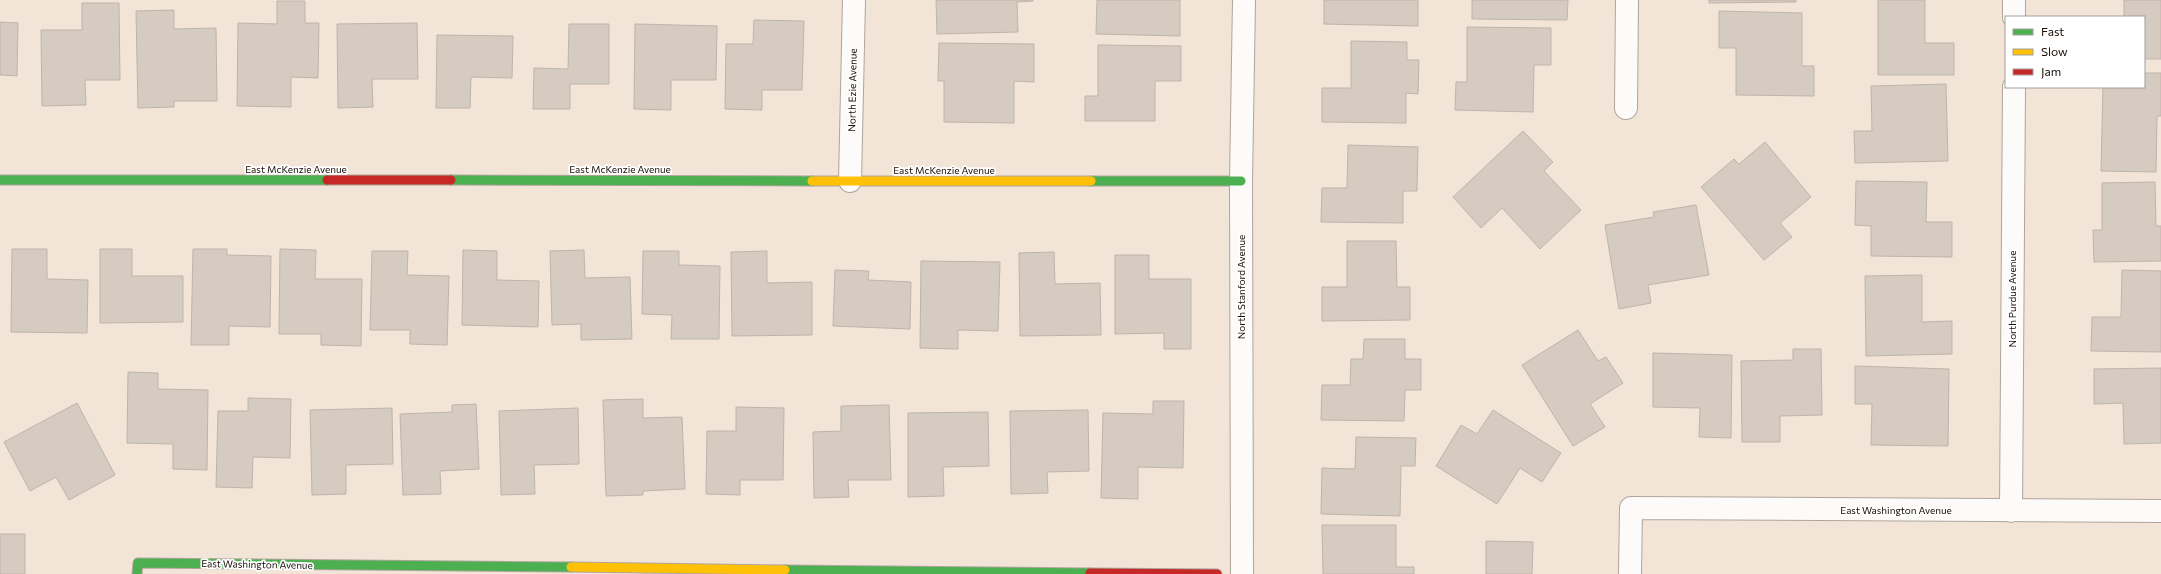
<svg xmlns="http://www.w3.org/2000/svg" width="2161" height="574" font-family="Commissioner,sans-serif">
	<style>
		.building { fill: #d6cbc1; stroke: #bfb4aa }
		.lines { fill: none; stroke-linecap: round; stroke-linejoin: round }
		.street-casing { stroke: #afa59b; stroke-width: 24 }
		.fast-casing { stroke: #afa59b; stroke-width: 11 }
		.slow-casing { stroke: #afa59b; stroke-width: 11 }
		.jam-casing { stroke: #afa59b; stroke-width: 11 }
		.street { stroke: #fdfbf9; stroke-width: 22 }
		.fast { stroke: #4caf50; stroke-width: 9 }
		.slow { stroke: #ffc107; stroke-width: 9 }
		.jam { stroke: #c62828; stroke-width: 9 }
		.labels { text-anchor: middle; stroke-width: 3.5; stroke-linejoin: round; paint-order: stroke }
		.street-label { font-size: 10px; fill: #170e07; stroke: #fff }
	</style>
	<rect width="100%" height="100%" fill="#f2e4d7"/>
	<path class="building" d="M936,0H1033V1L1017,2L1018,32L937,34Z
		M1097,0H1180V36L1096,34Z
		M1324,0H1418V26L1324,24Z
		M1472,0H1568L1567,20L1472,19Z
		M1709,0H1796V2L1709,3Z
		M1878,0H1925V43H1954V75H1878Z
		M2124,0H2161V59H2144V17H2124Z
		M277,1H305V23H319L318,78L291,77V107L237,106L238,23L277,24Z
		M82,3H119L120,80H85L86,105L42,106L41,30H82Z
		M174,10V29L216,28L217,101H174V107L138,108L136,11Z
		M1719,11L1802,13V66H1814V96L1736,95V48H1719Z
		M754,20L804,21L802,90H762V110L725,109L726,44H753Z
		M0,22L18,23L17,76L0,75Z
		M417,23L418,79H372L373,107L338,108L337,24Z
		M569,24H609V84H570V109H533L534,68L568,69Z
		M635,24L717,26L716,80H671V110L634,109Z
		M1467,27L1551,28V65H1534L1533,112L1455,110L1456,82H1467Z
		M437,35L513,36L512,78L471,77L470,108H436Z
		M1351,41L1407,42V60H1419L1418,94L1406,93V123L1322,122V88H1351Z
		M939,43L1034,44V82L1014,81V123L944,122V81H938Z
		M1098,45L1181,46V81H1155V121H1085V96H1098Z
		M2144,73H2161V116H2157L2156,172L2101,171L2103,87H2144Z
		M1946,84L1948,161L1855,163L1854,131H1872L1871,86Z
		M1523,131L1553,162L1544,171L1581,210L1540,249L1502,208L1481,228L1453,197Z
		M1765,142L1811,197L1780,223L1792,237L1764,260L1701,187L1734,159L1739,164Z
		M1348,145L1418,147L1417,191H1403V223L1321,222L1322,188H1347Z
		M1856,181L1927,182L1926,222H1952V257L1871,256V226L1855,225Z
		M2155,182L2156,226H2161V261L2094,262L2093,230H2102V183Z
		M1696,205L1709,275L1648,285L1651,303L1619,309L1605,225L1654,217L1653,212Z
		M1347,241H1396L1397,287H1410V320L1322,321V287H1347Z
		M12,249H47V279L88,280L87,333L11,332Z
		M100,249H132V276H183V322L100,323Z
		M193,249H227V255L271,256L270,327L229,326V345H191Z
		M280,249L316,250L315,279H362L361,346L321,345V334H279Z
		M463,250L497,251V280L539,281L538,327L462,325Z
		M584,250L585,278L630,277L632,339L581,340V324L552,325L550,251Z
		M372,251H408L407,275L449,276L447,345L410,344V330H370Z
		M643,251H679V265L720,266L719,339H671L672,315L642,314Z
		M767,251V283L812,282V335L732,336L731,252Z
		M1054,252L1055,284L1100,283L1101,335L1020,336L1019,253Z
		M1115,255H1149V279H1191V349H1164V333L1115,334Z
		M921,261L1000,262L998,331L958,330V349L920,348Z
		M835,270L869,271L868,280L911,282L910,329L833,326Z
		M2122,270L2161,271V352L2091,351L2092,317H2121Z
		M1922,275V322L1952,321V354L1866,356L1865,276Z
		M1578,330L1598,361L1606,357L1623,383L1590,404L1605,427L1573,446L1522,365Z
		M1364,339H1405V359H1421V390H1405L1404,421L1321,420L1322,385H1350L1351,359H1363Z
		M1793,349H1821L1822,415L1780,416V442H1742L1741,361L1793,360Z
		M1653,353L1732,355L1731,438L1699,437L1700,408L1653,407Z
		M1855,366L1949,369L1948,446L1871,445L1872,404H1855Z
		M2161,368V443L2124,444L2123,403L2094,404V369Z
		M128,372L158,373V389L208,390L207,470L173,469V444L127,443Z
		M248,398L291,399L290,458L253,457L252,488L216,487L218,411H248Z
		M643,399V418L682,417L685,489L643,491V495L606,496L603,400Z
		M1153,401H1184L1183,468L1138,467V499L1101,498L1103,413L1153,414Z
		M77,403L115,475L69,500L56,477L30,491L4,442Z
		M476,404L479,469L440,471L441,494L403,495L400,414L452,412V405Z
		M889,405L891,480H848L849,497L814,498L813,432L841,431V406Z
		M736,407L784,408L783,480H740V495L706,494L707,431H736Z
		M392,408L393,464L346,465V494L312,495L310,410Z
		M578,408L579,464L534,465L535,494L501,495L499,411Z
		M1088,410L1089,471L1047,472L1048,493L1011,494L1010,411Z
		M1493,410L1561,453L1542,482L1520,468L1497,504L1436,466L1461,425L1477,434Z
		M988,412L989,466L943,467L944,496L908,497V413Z
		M1356,437L1416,438L1415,466H1401L1400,516L1321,514L1322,468L1355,469Z
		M1322,525H1396V567H1414V574H1323Z
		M0,534H25V574H0Z
		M1486,541L1533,542L1532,574H1486Z"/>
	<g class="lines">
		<defs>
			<path id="street" d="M2014,17V0
				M1626,108L1627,0
				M850,181L854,0
				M2011,511L2014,87
				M1242,574L1241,181L1244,0
				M1630,574L1631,508L2161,511"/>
			<path id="fast" d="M0,180H327
				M451,180L812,181
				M1091,181H1241
				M785,570L1090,573
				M137,574L138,563L571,567"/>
			<path id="slow" d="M812,181H1091
				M571,567L785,570"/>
			<path id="jam" d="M327,180H451
				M1090,573L1217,574"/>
		</defs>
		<use href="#street" class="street-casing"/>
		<use href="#fast" class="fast-casing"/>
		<use href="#slow" class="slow-casing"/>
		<use href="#jam" class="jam-casing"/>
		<use href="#street" class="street"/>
		<use href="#fast" class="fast"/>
		<use href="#slow" class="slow"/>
		<use href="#jam" class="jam"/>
	</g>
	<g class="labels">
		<g class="street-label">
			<text transform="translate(852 90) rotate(-89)" y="4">North Ezie Avenue</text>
			<text x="296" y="173">East McKenzie Avenue</text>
			<text x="620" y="173">East McKenzie Avenue</text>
			<text x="944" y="174">East McKenzie Avenue</text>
			<text transform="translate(1241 287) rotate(-90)" y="4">North Stanford Avenue</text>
			<text transform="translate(2012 299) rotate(-90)" y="4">North Purdue Avenue</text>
			<text x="1896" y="514">East Washington Avenue</text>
			<text transform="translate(257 564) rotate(1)" y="4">East Washington Avenue</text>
		</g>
	</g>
	<rect x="2005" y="16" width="140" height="72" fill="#ffffff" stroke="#a29f9c"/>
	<rect x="2013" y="29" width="20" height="6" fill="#4caf50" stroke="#a29f9c"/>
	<text x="2041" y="36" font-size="12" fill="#170e07">Fast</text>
	<rect x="2013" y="49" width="20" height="6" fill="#ffc107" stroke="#a29f9c"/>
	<text x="2041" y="56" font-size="12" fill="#170e07">Slow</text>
	<rect x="2013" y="69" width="20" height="6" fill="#c62828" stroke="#a29f9c"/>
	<text x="2041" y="76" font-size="12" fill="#170e07">Jam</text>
</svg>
